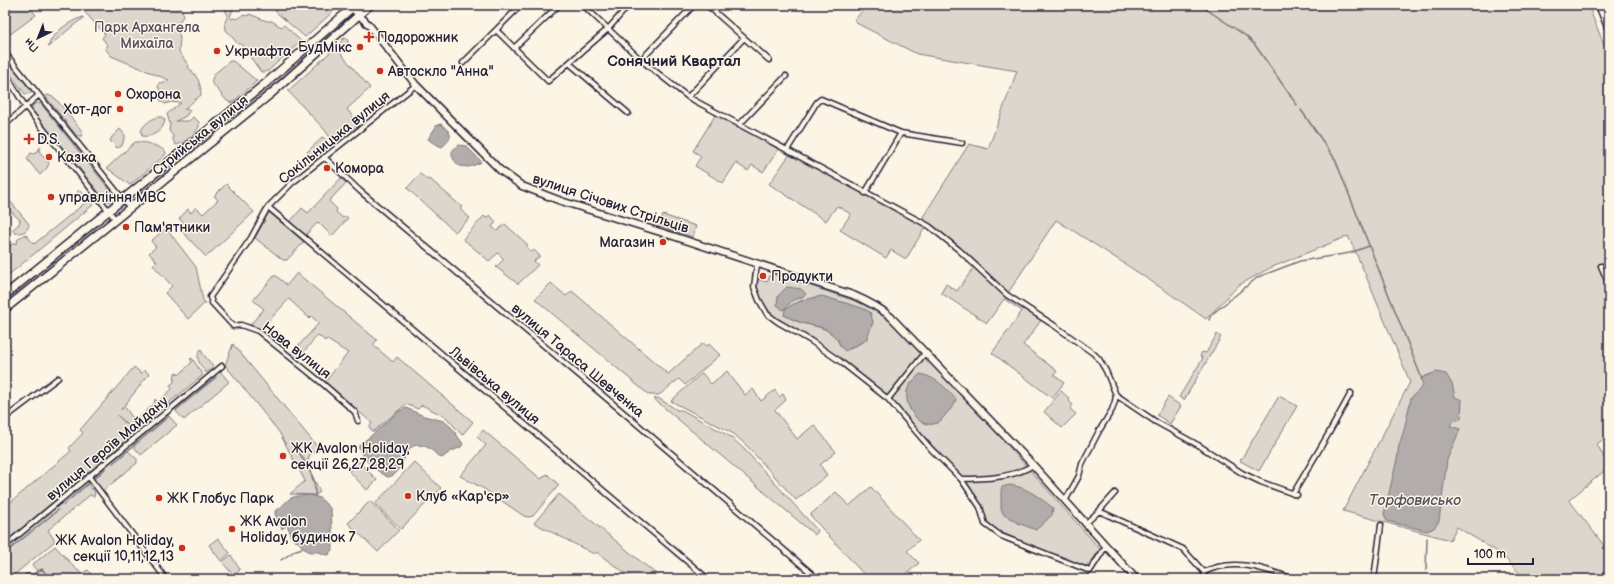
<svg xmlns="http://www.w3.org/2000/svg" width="1614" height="584" font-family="'Balsamiq Sans',sans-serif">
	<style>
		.green { fill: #dcd6cc; stroke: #7f7c84; fill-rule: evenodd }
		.water { fill: #b2adab; stroke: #78757e }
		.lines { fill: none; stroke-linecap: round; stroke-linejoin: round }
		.stream { stroke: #78757e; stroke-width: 1.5 }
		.street-casing { stroke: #22223b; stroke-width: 7 }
		.secondary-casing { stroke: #22223b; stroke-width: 9 }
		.primary-casing { stroke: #22223b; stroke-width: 10 }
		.highway-casing { stroke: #22223b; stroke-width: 11 }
		.street { stroke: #fcf5e5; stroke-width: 4 }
		.secondary { stroke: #fcf5e5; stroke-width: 6 }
		.primary { stroke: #fcf5e5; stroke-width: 7 }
		.highway { stroke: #fcf5e5; stroke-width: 8 }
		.poi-dot { fill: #c8321e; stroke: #fcf5e5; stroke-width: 1.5 }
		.labels { text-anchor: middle; stroke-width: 3; stroke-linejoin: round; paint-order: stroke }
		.park-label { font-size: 14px; fill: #504f5f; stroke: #fcf5e5 }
		.poi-label { font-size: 14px; fill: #22223b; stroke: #fcf5e5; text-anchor: start }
		.street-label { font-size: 14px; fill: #22223b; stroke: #fcf5e5 }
		.neighbourhood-label { font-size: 15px; font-weight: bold; fill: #22223b; stroke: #fcf5e5 }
		.water-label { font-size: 15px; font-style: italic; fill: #545362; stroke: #fcf5e5 }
	</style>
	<rect width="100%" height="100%" fill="#fcf5e5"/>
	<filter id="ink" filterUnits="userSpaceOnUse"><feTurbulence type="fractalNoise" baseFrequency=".025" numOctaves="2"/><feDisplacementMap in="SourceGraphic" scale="8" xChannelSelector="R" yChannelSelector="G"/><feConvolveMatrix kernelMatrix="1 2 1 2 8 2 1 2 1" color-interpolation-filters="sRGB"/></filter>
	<g filter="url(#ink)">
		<path class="green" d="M5,5H28L36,15L5,38Z
			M78,5H179L184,15L176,26L180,37L179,52L189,66L188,67C197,76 201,82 201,95L184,109L190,110L186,116L176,121H189L193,117L199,122V127C194,134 185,143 176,145L173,140V136L169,131L170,124L167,114L181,103L171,102L165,104L160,100L161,92L158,87L159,83L166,82L169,80L111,56L105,48L108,46L102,38L105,34Z
			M225,5H230L233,9L230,17L232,19L234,18L236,19L244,15L248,16L249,14L267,21H272L281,27L284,25L301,41L268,71L265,72H261L241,44H238L226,30L225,22L228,15L226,12Z
			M271,5H333L336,9L305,37L277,13Z
			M868,5H1588L1609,57V435L1597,444L1609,467L1569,500L1609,552V579H1525L1501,554L1457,527L1450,540L1343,511L1410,382L1363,269L1348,236L1270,268L1239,285L1206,319C1157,284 1107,252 1056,220L1008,293C981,267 954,237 921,220L969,144L988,149L1017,71L917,54L858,24L854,20Z
			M348,16L350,18L244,111L242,108Z
			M83,17V19C77,21 55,42 48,47C52,32 70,21 83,17Z
			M344,38L347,39L349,45L343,49L338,50L370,88L347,109L359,125L334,143L324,129L288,91L336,47Z
			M5,57L32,92L31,93L25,94L5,67Z
			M230,61H233L257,81L232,103L227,101L211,82L214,74Z
			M48,95L55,98L83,132L82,136H77L45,96Z
			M36,103L41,104L113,194L115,198L112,202L106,201L33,112L32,106Z
			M716,114L779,149L763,172L752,165L748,171L736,163L723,183L695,166L701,156L693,151Z
			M157,117H162L165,120C164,130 152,138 142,136L141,131C144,124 150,120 157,117Z
			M226,120L228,123L142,194L140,191Z
			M120,129L125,135L122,146L117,148L110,141L112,137Z
			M323,137L331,146L314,161L307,152Z
			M135,142C144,141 160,146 166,152L165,155L130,185L107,168Z
			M41,147L39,151L49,163L47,168L40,175L27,159L31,153L34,154Z
			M790,154L926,226L906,259L891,250L886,258L840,230L851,214L837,206L826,221L769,184Z
			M420,174L428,180L430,179L462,207L460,209L470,218L455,232L407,188Z
			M341,178L346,183L329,201L337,209L336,212L343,218L345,216L348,218L332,236L318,222L305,236L289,223L302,208L308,213Z
			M226,184L254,212L206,257L180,229L185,224L179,219L188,209L191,213L196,207L203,214L218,200L214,196Z
			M80,190L93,205L5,278V250L14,243L15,244L18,242L17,240L25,234L34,244L85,203L77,192Z
			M11,202L29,224C29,231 21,234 15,233L12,230L19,224L20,220L5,206L7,203Z
			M269,212L304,242L287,260H283L255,238Z
			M490,215L496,222L492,227L497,231L505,224L528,245L526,247L532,252L534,250L540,256L534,261L538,265L518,284L496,267L504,259L498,253L489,261L463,239L484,216L486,218Z
			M663,215L696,226L693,237L659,226Z
			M94,228L96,231L5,304V300Z
			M166,228L196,267L203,300L205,303L188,319L165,293L172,286L153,265L157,262L149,253L156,247L151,241Z
			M975,266L1005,295L1042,319L1023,345L1057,371L1054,375L1064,383L1052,398L992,353L1022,311L1004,299L987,323L941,293L946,284L957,291Z
			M297,273L377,340L373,345L393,362L397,357L473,422L462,435L446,417L422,405L418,409L406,404L373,432L369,427L372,423L325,382L348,353L326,339L325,341L318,335L297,360L291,354L319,323L311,316L309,318L289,299L261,329L250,325L264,309L253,300L275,275L287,285Z
			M772,274L796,281L870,306L889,319L1003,440L1100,549L1089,565L1084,566L1000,532L987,522L982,508L960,476L886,395L843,361L775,317C764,306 756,295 757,279L767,282L770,275ZM808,300L873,322L866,340L850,349L840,346C834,328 817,327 802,323C795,321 790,318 784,315L800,301Z
			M551,283L566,296L572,291L668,374L703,343L707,346L709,344L720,355L685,385L679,379L659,395H649L535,299Z
			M1217,334L1221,337L1184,400L1179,397L1203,358L1200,356L1202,352L1206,353Z
			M233,344L320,450L310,454L307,464L320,492L316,495L290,494L305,481L279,432L225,365Z
			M201,349L203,354L214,367L206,373C200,364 194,358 201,349Z
			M192,358L203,375L137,429L133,430L117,415L134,431V434L5,542V507L71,451L69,448L83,433L80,430L134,367L141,373L145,370L149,374L121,410L124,406L132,417L137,419L154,404L155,399L158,402L172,389L170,385L174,382L175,373L176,372L179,375L192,362L190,359Z
			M220,371L229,382L184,420L174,409Z
			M727,371L745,395L753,389L761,401L775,390L779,397L783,394L786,400L775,410L797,439L814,425L836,452L820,465L827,475L796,500L748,447L734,434L671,401L702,373L711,384Z
			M1061,391L1070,399L1069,401L1073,405L1070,409L1076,414L1062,428L1044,412Z
			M1279,396L1297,406L1259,471L1240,461Z
			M1168,397L1181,406L1170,424L1157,415Z
			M658,398L677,410H682L731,437L746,451L818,531L815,535L654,399Z
			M166,415H168L177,425L141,455L134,447V441Z
			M483,430L541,479L547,474L559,485L533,516L529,517L524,516L484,489L460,476L486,445L477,437Z
			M127,450L137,459V463L104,490H101L94,480V476L123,451Z
			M358,461L377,480L367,490L349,471Z
			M414,462L441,488L401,529L375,504Z
			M85,482H89L91,484L89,486L95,492L94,497L90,495L48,530L55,541L9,579H5V549Z
			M871,487L919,540L907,551L919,563L901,579H868L810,515L836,492L849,506Z
			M559,494L662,579H633L596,552L594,554L534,523Z
			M370,501L399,530L378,552L348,523Z
			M218,538L230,553L221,561L209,545Z
			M55,546L77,570L83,573L88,570L95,579H44L32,565Z
			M231,555L240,570L234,576L222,562Z"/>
		<path class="water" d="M441,124C451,133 455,136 442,147L433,143L428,139L437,125Z
			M459,145L466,146L481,161L480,163L469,167L459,166C452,158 447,152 459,145Z
			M787,287L801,289L806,294L803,297L793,300L783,310L777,305L778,296Z
			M822,296L862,308L870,312L873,322L866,340L845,351L840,346L838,340L833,335L824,328L802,323L784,315L785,309C797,301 808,299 822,296Z
			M1436,372L1446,374L1452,384L1455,397L1462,400L1461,419L1453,421L1450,426L1460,429L1447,460L1439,521L1434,528L1427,531L1387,521L1384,514L1397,459L1399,445L1404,430L1411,398L1423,386L1421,378Z
			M920,374C936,377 946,388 956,399C955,406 950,410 946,414C944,417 941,421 937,423C919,430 904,407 907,391C909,384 915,379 920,374Z
			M406,408L424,416L444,421L452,428L463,444L461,447L450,452L442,458C435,455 432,448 424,446C400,439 408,474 388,477C378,472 358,457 359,445L372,435L399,411Z
			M1010,485C1027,487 1040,498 1053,508L1052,515L1036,530L1018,523L1004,515L1001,509V491L1002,487Z
			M310,495L320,498L331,509L333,549L330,552L329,555L322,554L320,552H310L303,548L299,542L295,541L290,535V532L287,525L282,529L275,514V511C281,509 283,504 288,500C294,495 303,496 310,495Z"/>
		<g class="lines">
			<path class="stream" d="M1147,5H1156
				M1200,5L1246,36L1255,45L1297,105
				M1301,110L1335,159L1422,379
				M1209,320L1211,315L1258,277L1300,261L1350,253L1369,246
				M176,410L216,377
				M295,446C304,460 317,479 315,496
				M113,463L168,417
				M95,478L105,469
				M63,505L89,483
				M5,553L58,510
				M281,560L296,550L303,548
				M1426,571L1427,538
				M20,579L26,574H33L42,569L50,579"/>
			<defs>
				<path id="street" d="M583,5L641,60L688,97L929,226L959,250L1007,295L1055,326L1093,353L1099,359L1106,371L1116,395L1115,401L1112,410L1099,431L1082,464L1079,476L1065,501
					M707,5L769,60
					M496,30L548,81L608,29L629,5
					M514,48L559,5
					M5,53L130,208
					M641,60L694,5
					M463,63L521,5
					M569,63L628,113
					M5,73L25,106L116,220
					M688,97L744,38
					M5,125L39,95
					M739,125L786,76
					M787,150L817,102L821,99L901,133L962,143
					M324,157L360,191L630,418L818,579
					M865,193L901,133
					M268,207L708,579
					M757,264L754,287L759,300L767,314L778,322L811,341L841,362L888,399L931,449L961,479L980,507L985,524L1001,536L1090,571L1106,546
					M1601,266L1609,285
					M1116,395L1156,422L1198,445L1242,473L1261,482L1297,495
					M888,399L925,353
					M5,418L58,378
					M358,421L355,412L322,383L258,331L241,325L233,326L212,303L210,297L251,238L268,207L292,183L416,85
					M89,477L166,579
					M961,479C984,479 1013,478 1033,465
					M1293,494L1329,433L1351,393
					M1099,511L1115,493
					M1085,524L1099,511L1183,549L1204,572V579
					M5,546L222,366
					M1204,572C1234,557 1265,569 1294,579
					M1374,579L1381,525"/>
				<path id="secondary" d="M352,8L369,25L416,85L500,170L522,186L561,201L673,236L853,295C867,301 879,307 891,317L1033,465L1136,579"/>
				<path id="primary" d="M5,295L266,83L355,5
					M5,309L273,92L370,5"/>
				<path id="highway" d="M1600,5L1609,27"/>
			</defs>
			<use href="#street" class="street-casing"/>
			<use href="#secondary" class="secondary-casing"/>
			<use href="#primary" class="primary-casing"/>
			<use href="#highway" class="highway-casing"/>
			<use href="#street" class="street"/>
			<use href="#secondary" class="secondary"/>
			<use href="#primary" class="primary"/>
			<use href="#highway" class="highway"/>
		</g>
	</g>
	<g class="poi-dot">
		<path d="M367 31h4v4h4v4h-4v4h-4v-4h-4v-4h4z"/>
		<circle cx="360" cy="47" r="4"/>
		<circle cx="217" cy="51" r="4"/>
		<circle cx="380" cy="71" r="4"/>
		<circle cx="118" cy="94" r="4"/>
		<circle cx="120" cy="109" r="4"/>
		<path d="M27 133h4v4h4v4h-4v4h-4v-4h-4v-4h4z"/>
		<circle cx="49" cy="157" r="4"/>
		<circle cx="327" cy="168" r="4"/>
		<circle cx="51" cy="197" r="4"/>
		<circle cx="126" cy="227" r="4"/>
		<circle cx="663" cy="242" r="4"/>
		<circle cx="763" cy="276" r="4"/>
		<circle cx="283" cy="456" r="4"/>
		<circle cx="408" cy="496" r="4"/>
		<circle cx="159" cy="498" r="4"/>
		<circle cx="232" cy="529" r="4"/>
		<circle cx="182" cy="548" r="4"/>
	</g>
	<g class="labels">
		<g class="park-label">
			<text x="147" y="32">Парк Архангела<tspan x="147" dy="16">Михаїла</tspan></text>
		</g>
		<g class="poi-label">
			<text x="377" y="42">Подорожник</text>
			<text x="352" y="52" text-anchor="end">БудМікс</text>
			<text x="225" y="56">Укрнафта</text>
			<text x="388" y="76">Автоскло "Анна"</text>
			<text x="126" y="99">Охорона</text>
			<text x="112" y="114" text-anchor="end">Хот-дог</text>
			<text x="37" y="144">D.S.</text>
			<text x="57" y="162">Казка</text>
			<text x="335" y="173">Комора</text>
			<text x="59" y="202">управління МВС</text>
			<text x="134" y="232">Пам'ятники</text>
			<text x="655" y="247" text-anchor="end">Магазин</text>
			<text x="771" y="281">Продукти</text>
			<text x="291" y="453">ЖК Avalon Holiday,<tspan x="291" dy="16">секції 26,27,28,29</tspan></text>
			<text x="416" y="501">Клуб «Кар'єр»</text>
			<text x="167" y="503">ЖК Глобус Парк</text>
			<text x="240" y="526">ЖК Avalon<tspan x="240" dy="16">Holiday, будинок 7</tspan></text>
			<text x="174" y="545" text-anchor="end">ЖК Avalon Holiday,<tspan x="174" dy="16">секції 10,11,12,13</tspan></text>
		</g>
		<g class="street-label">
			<text transform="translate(200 135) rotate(-39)" y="5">Стрийська вулиця</text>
			<text transform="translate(334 137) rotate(-39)" y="5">Сокільницька вулиця</text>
			<text transform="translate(611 203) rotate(18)" y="5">вулиця Січових Стрільців</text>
			<text transform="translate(297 350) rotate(38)" y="5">Нова вулиця</text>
			<text transform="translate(578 360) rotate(40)" y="5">вулиця Тараса Шевченка</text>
			<text transform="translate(495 385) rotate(40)" y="5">Львівська вулиця</text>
			<text transform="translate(107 448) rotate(-40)" y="5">вулиця Героїв Майдану</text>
		</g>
		<g class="neighbourhood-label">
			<text x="674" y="66">Сонячний Квартал</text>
		</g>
		<g class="water-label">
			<text x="1415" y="505">Торфовисько</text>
		</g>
	</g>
	<rect width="1614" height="584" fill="none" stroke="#fcf5e5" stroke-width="20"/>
	<rect x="10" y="10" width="1594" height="564" fill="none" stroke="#22223b" stroke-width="1.5" filter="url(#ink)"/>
	<g transform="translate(38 38) rotate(223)" stroke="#fcf5e5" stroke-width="3" paint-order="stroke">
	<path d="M0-3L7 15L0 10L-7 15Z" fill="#22223b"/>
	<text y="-6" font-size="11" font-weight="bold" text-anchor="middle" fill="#22223b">Пн</text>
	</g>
	<path d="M1468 558v6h65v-6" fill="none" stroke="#22223b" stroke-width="2"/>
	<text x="1474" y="558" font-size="12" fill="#22223b" stroke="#fcf5e5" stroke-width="3" paint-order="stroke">100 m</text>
</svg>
